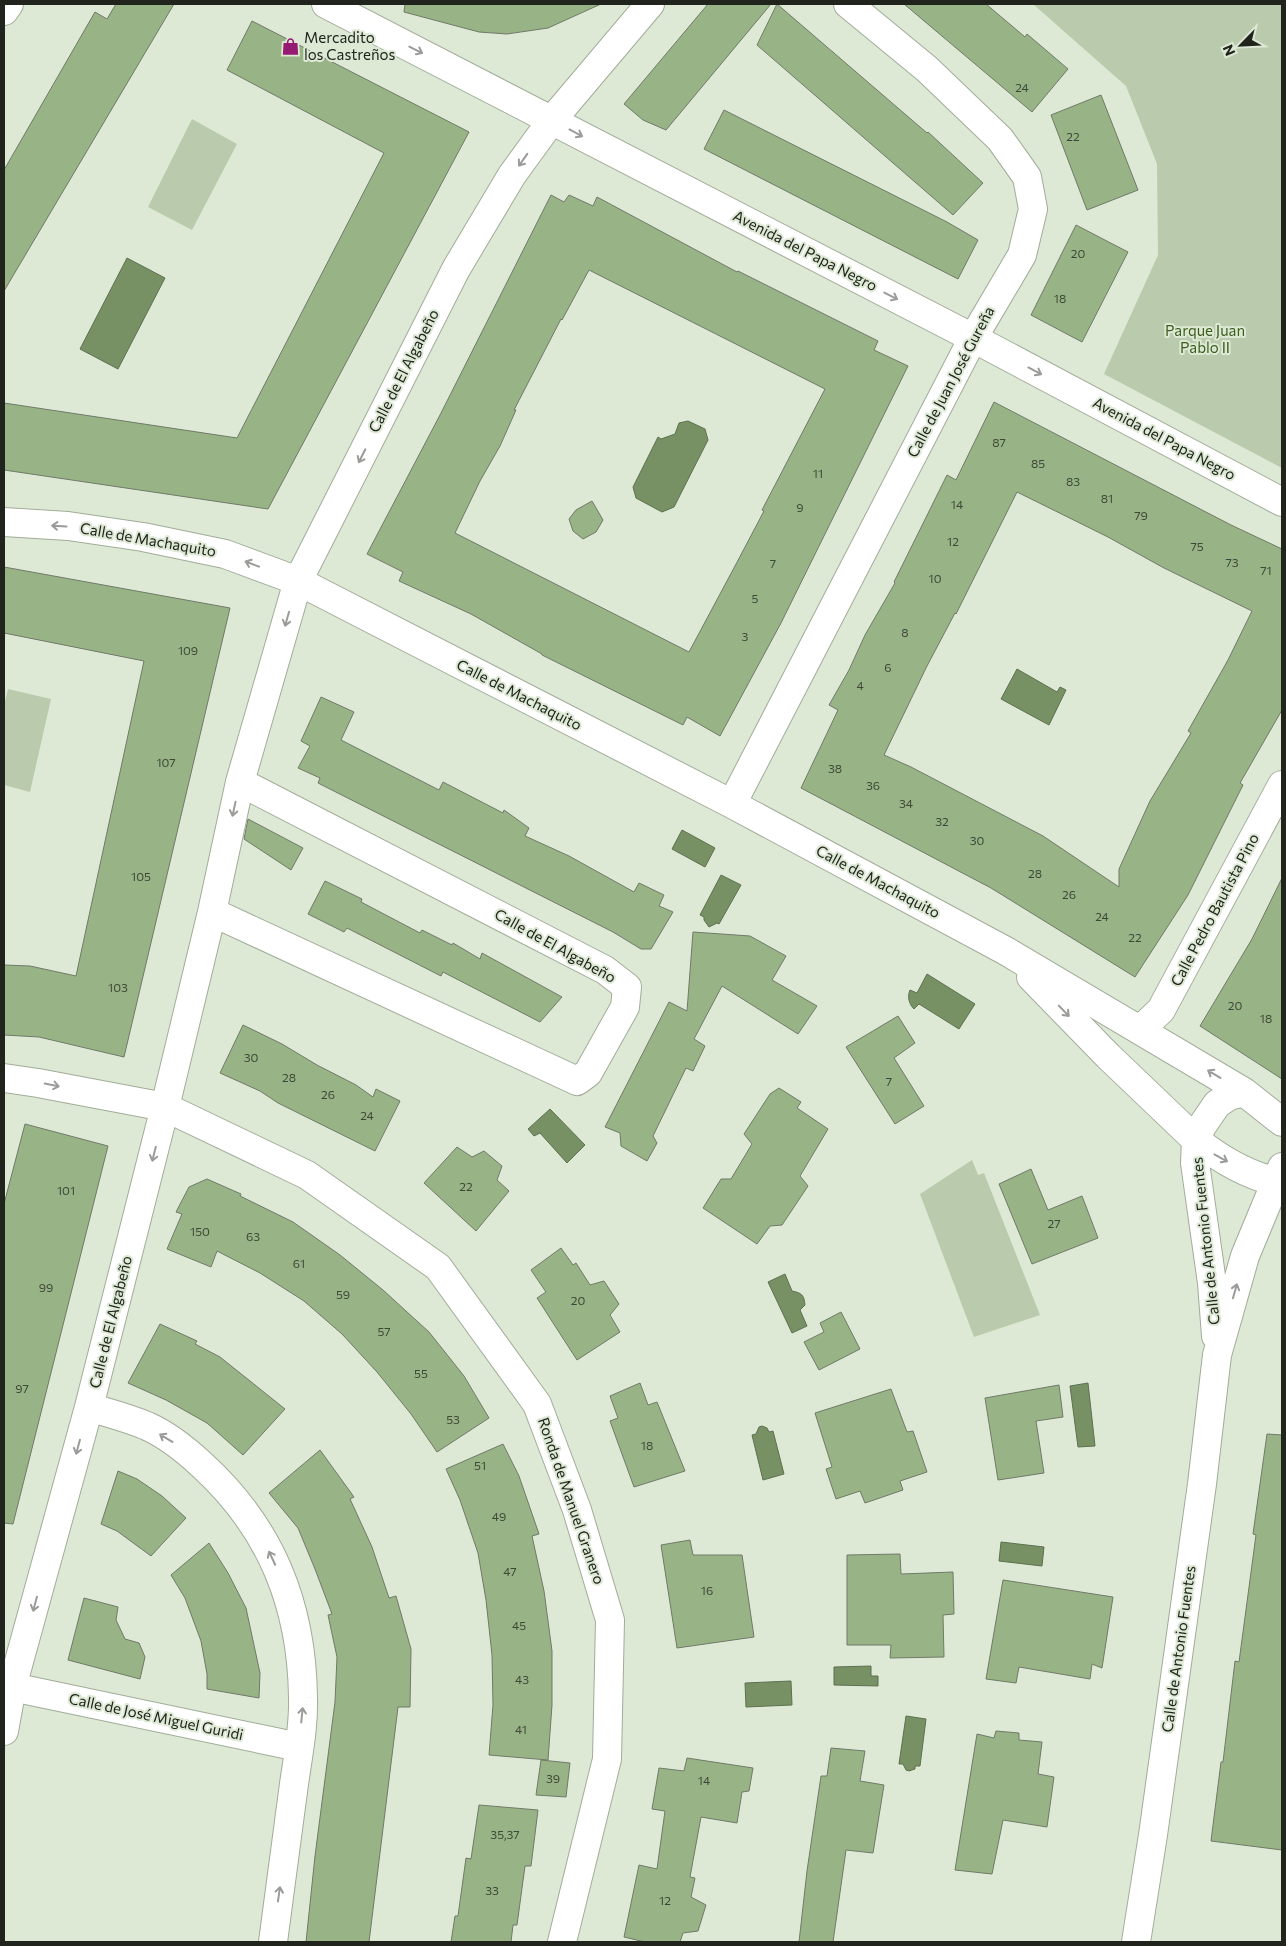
<svg xmlns="http://www.w3.org/2000/svg" width="1286" height="1946" font-family="Commissioner,sans-serif">
	<style>
		.green { fill: #b9cbac }
		.water { fill: #779165; stroke: #5d704f }
		.building { fill: #98b486; stroke: #6f7a68; fill-rule: evenodd }
		.lines { fill: none; stroke-linecap: round; stroke-linejoin: round }
		.minor-casing { stroke: #a1ac99; stroke-width: 30 }
		.minor { stroke: #fff; stroke-width: 28 }
		.oneway { stroke: #9b9c99 }
		.labels { text-anchor: middle; stroke-width: 4; stroke-linejoin: round; paint-order: stroke }
		.number-label { font-size: 12px; fill: #3e4837 }
		.poi-label { font-size: 15px; fill: #20241d; stroke: #dde9d5; text-anchor: start }
		.street-label { font-size: 15px; fill: #20241d; stroke: #dde9d5 }
		.park-label { font-size: 15px; fill: #3b5d1c; stroke: #dde9d5 }
	</style>
	<rect width="100%" height="100%" fill="#dde9d5"/>
	<path class="green" d="M1033,4H1282V468L1104,374L1158,255L1157,164L1126,86Z
		M192,119L237,144L192,230L148,207Z
		M8,689L51,699L30,792L4,785V706Z
		M972,1160L978,1175L984,1173L1040,1315L974,1337L920,1194Z"/>
	<path class="water" d="M127,258L165,278L118,369L80,349Z
		M688,421L705,429L708,440L674,507L662,512L636,498L633,487L658,437L661,439L675,434L679,423Z
		M1017,669L1057,692L1060,687L1066,690L1049,725L1001,699Z
		M682,830L715,848L705,867L672,849Z
		M721,875L741,885L719,924L717,923L709,927L704,920V917L700,915Z
		M927,974L975,1004L959,1029L919,1004L914,1009C909,1004 907,997 910,990L917,993Z
		M550,1109L585,1145L567,1163L540,1133L534,1136L528,1129Z
		M785,1274L792,1291C802,1293 804,1295 805,1305L800,1310L807,1326L792,1333L768,1282Z
		M1088,1383L1095,1446L1078,1447L1070,1386Z
		M762,1426L767,1428L769,1432L773,1431L784,1474L763,1480L752,1435L756,1434L759,1427Z
		M1001,1542L1044,1547L1042,1566L999,1561Z
		M871,1666V1676H878V1686L834,1685V1667Z
		M791,1681L792,1705L746,1707L745,1683Z
		M906,1716L926,1719L920,1766H915V1769L909,1771L906,1770L903,1764H899Z"/>
	<path class="building" d="M116,4H174L4,291V170L95,12L107,19Z
		M405,4H601L548,28L507,34L479,32L404,12Z
		M708,4H771L666,130L643,120L624,104Z
		M777,4L927,133L928,132L983,183L953,215L757,45Z
		M904,4H986L1025,37L1027,34L1068,69L1032,112Z
		M252,21L469,132L268,509L4,470V403L237,438L384,153L227,70Z
		M1101,95L1138,190L1087,210L1051,115Z
		M724,110L947,222L978,240L958,279L704,149Z
		M551,195L564,202L569,195L593,206L597,197L737,272L738,271L878,341L874,350L908,366L781,623L720,736L687,717L683,725L542,655V654L471,614L399,581L403,572L367,554L440,415ZM589,270L825,389L762,510L764,511L735,566L689,652L455,533L480,481L500,446L516,410H514L561,319L562,320Z
		M1076,225L1128,252L1082,342L1031,315Z
		M994,402L1231,525L1282,549V710L1240,783L1243,785L1188,895L1135,977L991,888L801,788L838,710L829,705L849,670L865,635L895,583L894,582L947,475L956,480ZM1017,492L1108,537L1164,568L1252,611L1228,660L1188,731L1191,733L1150,801L1119,869V887L1043,836L911,767L884,755L927,666L955,613L956,614Z
		M592,501L603,520L596,532L583,539L573,531L569,519L576,510Z
		M4,567L230,608L124,1057L39,1037L4,1035V965L30,966L76,976L144,661L4,633Z
		M321,697L354,712L341,740L439,790L443,782L503,813L504,810L529,828L525,836L569,856L634,892L639,883L664,895L659,906L673,912L651,949H641L613,932L318,783L320,778L298,768L310,746L301,741Z
		M248,819L303,848L291,870L244,839Z
		M1282,878V1079L1200,1026L1252,939Z
		M325,881L362,899L361,902L420,933L422,930L452,945L453,943L480,959L482,953L562,997L540,1022L443,972L441,976L347,928L344,932L308,914Z
		M693,932L750,936L786,956L772,980L817,1006L798,1034L722,986L694,1039L705,1046L693,1071L686,1068L653,1136L657,1143L647,1161L621,1146L620,1133L605,1127L669,1002L687,1011Z
		M898,1016L915,1043L894,1058L924,1106L895,1124L846,1047Z
		M243,1025L282,1044L317,1065L356,1085L373,1097L376,1089L400,1101L375,1151L278,1103L260,1091L220,1073Z
		M779,1088L801,1102L797,1108L828,1129L800,1176L808,1186L782,1225L770,1226L757,1244L703,1208L721,1179H731L752,1144L744,1134L770,1094Z
		M25,1124L108,1146L13,1524L4,1523V1204Z
		M457,1147L472,1157L484,1151L502,1166L497,1180L509,1191L476,1231L424,1183Z
		M1031,1169L1048,1210L1082,1196L1098,1238L1032,1264L999,1184Z
		M207,1179L241,1194L240,1196L293,1222L340,1255L383,1290L429,1332L464,1376L489,1418L437,1452L411,1414L377,1372L342,1334L304,1301L260,1273L217,1251L211,1267L167,1249L182,1214L176,1212L189,1187Z
		M561,1248L573,1265L576,1263L590,1285L604,1281L619,1304L610,1315L620,1332L577,1360L537,1298L546,1292L531,1270Z
		M841,1312L860,1349L819,1370L804,1342L824,1332L820,1323Z
		M160,1324L197,1341L195,1344L220,1357L285,1409L243,1455L207,1423L166,1400L128,1383Z
		M640,1383L648,1405L657,1402L685,1471L634,1487L610,1421L618,1418L610,1396Z
		M1059,1385L1063,1417L1036,1421L1044,1473L998,1480L985,1398Z
		M891,1389L907,1432L913,1431L927,1472L900,1481L903,1490L865,1503L860,1491L836,1499L826,1469L832,1467L815,1413Z
		M1267,1434L1282,1435V1850L1211,1841L1221,1762H1223L1235,1661L1239,1662L1256,1535L1253,1534Z
		M503,1444L519,1476L539,1534L532,1536L544,1591L552,1651V1705L548,1760L489,1755L493,1705L492,1655L486,1600L478,1553L460,1500L446,1469Z
		M320,1450L354,1497L350,1499L372,1547L389,1598L396,1596L411,1649L410,1707H398L369,1942H306L315,1856L335,1702L337,1657L328,1615L332,1614L315,1569L298,1528L269,1493Z
		M118,1471L137,1479L162,1496L186,1518L151,1556L117,1531L101,1524Z
		M690,1540L693,1555H742L754,1637L677,1648L661,1545Z
		M209,1543L228,1573L246,1608L260,1673L259,1698L207,1689V1674L201,1641L185,1598L171,1575Z
		M900,1554L901,1574L953,1572L954,1614L943,1615L944,1657L890,1658L891,1645H847V1555Z
		M1003,1580L1113,1597L1102,1668L1092,1664L1090,1679L1019,1667L1016,1683L986,1679Z
		M84,1598L118,1607L116,1620L125,1639L139,1643L145,1657L140,1679L68,1660Z
		M996,1731L1019,1733V1740L1042,1742L1038,1774L1054,1777L1047,1827L1003,1820L992,1874L955,1870L977,1734L994,1738Z
		M831,1748L865,1751L860,1781L884,1785L873,1853L846,1850L833,1942H799L807,1871L821,1776H827Z
		M687,1758L753,1768L749,1791L742,1792L737,1823L701,1817L690,1877L695,1878L691,1897L706,1905L698,1931L683,1933L680,1942H645L624,1937L639,1865L657,1869L665,1811L652,1809L659,1768L684,1771Z
		M541,1760L570,1763L566,1797L536,1795Z
		M479,1805L538,1810L531,1866H525L517,1925H513L511,1942H451L455,1916H458L466,1858L471,1859Z"/>
	<g class="lines">
		<defs>
			<path id="minor" d="M326,4L973,338L1282,502
				M4,11L9,4
				M4,522L68,526L143,537L225,554L298,581L732,804L1006,951L1244,1092L1282,1122
				M732,804L973,338L1022,255L1033,209L1027,177L1000,139L927,69L848,4
				M212,912L577,1081L588,1073L625,1007L627,987L605,970L240,782
				M1031,977L1108,1056L1196,1140C1221,1160 1251,1177 1282,1183
				M1140,1030L1161,1010L1282,785
				M4,1078L38,1083L165,1107L307,1175L438,1267L537,1404L577,1510L610,1620L607,1759L562,1942
				M1216,1336L1212,1283L1195,1163L1196,1140L1202,1126L1217,1104L1229,1096L1244,1092
				M89,1407C108,1413 128,1418 147,1426C167,1435 186,1450 202,1465C271,1528 302,1605 303,1698C304,1726 298,1756 294,1784C287,1837 280,1890 273,1942
				M12,1687L299,1747
				M4,1731L12,1687L89,1407L165,1107L212,912L240,782L298,581L456,269L512,175L552,120L650,4
				M1136,1942L1153,1835L1202,1484L1217,1355L1245,1256L1282,1167"/>
		</defs>
		<use href="#minor" class="minor-casing"/>
		<use href="#minor" class="minor"/>
	</g>
	<defs><path id="oneway-shaft" d="M-6 0H5M1.5-3L5.5 0L1.5 3" fill="none" stroke-width="1.6" stroke-linecap="round" stroke-linejoin="round" transform="scale(1.25)"/></defs>
	<g class="oneway">
		<use href="#oneway-shaft" transform="translate(416 50) rotate(27)"/>
		<use href="#oneway-shaft" transform="translate(576 133) rotate(28)"/>
		<use href="#oneway-shaft" transform="translate(523 160) rotate(125)"/>
		<use href="#oneway-shaft" transform="translate(891 296) rotate(27)"/>
		<use href="#oneway-shaft" transform="translate(1035 371) rotate(28)"/>
		<use href="#oneway-shaft" transform="translate(362 456) rotate(117)"/>
		<use href="#oneway-shaft" transform="translate(59 526) rotate(-177)"/>
		<use href="#oneway-shaft" transform="translate(252 564) rotate(-159)"/>
		<use href="#oneway-shaft" transform="translate(287 619) rotate(106)"/>
		<use href="#oneway-shaft" transform="translate(234 809) rotate(102)"/>
		<use href="#oneway-shaft" transform="translate(1064 1011) rotate(46)"/>
		<use href="#oneway-shaft" transform="translate(1214 1074) rotate(-149)"/>
		<use href="#oneway-shaft" transform="translate(52 1085) rotate(11)"/>
		<use href="#oneway-shaft" transform="translate(154 1154) rotate(104)"/>
		<use href="#oneway-shaft" transform="translate(1221 1158) rotate(29)"/>
		<use href="#oneway-shaft" transform="translate(1235 1291) rotate(-74)"/>
		<use href="#oneway-shaft" transform="translate(166 1438) rotate(-149)"/>
		<use href="#oneway-shaft" transform="translate(78 1447) rotate(105)"/>
		<use href="#oneway-shaft" transform="translate(272 1558) rotate(-115)"/>
		<use href="#oneway-shaft" transform="translate(35 1604) rotate(105)"/>
		<use href="#oneway-shaft" transform="translate(302 1715) rotate(-84)"/>
		<use href="#oneway-shaft" transform="translate(279 1894) rotate(-82)"/>
	</g>
	<defs>
		<symbol id="shop-bare" viewBox="-9 -9 18 18"><path d="M-5-2.5h2.3a2.7 3.5 0 0 1 5.4 0H5L5.5 6h-11ZM-1.5-2.5h3a1.5 2.3 0 0 0-3 0Z" fill="#961972" stroke="#dde9d5" stroke-width="2.5" paint-order="stroke"/></symbol>
	</defs>
	<g fill-rule="evenodd">
		<use href="#shop-bare" x="278" y="34" width="25" height="25"/>
	</g>
	<g class="labels">
		<g class="number-label">
			<text x="1022" y="92">24</text>
			<text x="1073" y="141">22</text>
			<text x="1078" y="258">20</text>
			<text x="1060" y="303">18</text>
			<text x="999" y="447">87</text>
			<text x="1038" y="468">85</text>
			<text x="818" y="478">11</text>
			<text x="1073" y="486">83</text>
			<text x="1107" y="503">81</text>
			<text x="957" y="509">14</text>
			<text x="800" y="512">9</text>
			<text x="1141" y="520">79</text>
			<text x="953" y="546">12</text>
			<text x="1197" y="551">75</text>
			<text x="1232" y="567">73</text>
			<text x="773" y="568">7</text>
			<text x="1266" y="575">71</text>
			<text x="935" y="583">10</text>
			<text x="755" y="603">5</text>
			<text x="905" y="637">8</text>
			<text x="745" y="641">3</text>
			<text x="188" y="655">109</text>
			<text x="888" y="672">6</text>
			<text x="860" y="690">4</text>
			<text x="166" y="767">107</text>
			<text x="835" y="773">38</text>
			<text x="873" y="790">36</text>
			<text x="906" y="808">34</text>
			<text x="942" y="826">32</text>
			<text x="977" y="845">30</text>
			<text x="1035" y="878">28</text>
			<text x="141" y="881">105</text>
			<text x="1069" y="899">26</text>
			<text x="1102" y="921">24</text>
			<text x="1135" y="942">22</text>
			<text x="118" y="992">103</text>
			<text x="1235" y="1010">20</text>
			<text x="1266" y="1023">18</text>
			<text x="251" y="1062">30</text>
			<text x="289" y="1082">28</text>
			<text x="889" y="1086">7</text>
			<text x="328" y="1099">26</text>
			<text x="367" y="1120">24</text>
			<text x="466" y="1191">22</text>
			<text x="66" y="1195">101</text>
			<text x="1054" y="1228">27</text>
			<text x="200" y="1236">150</text>
			<text x="253" y="1241">63</text>
			<text x="299" y="1268">61</text>
			<text x="46" y="1292">99</text>
			<text x="343" y="1299">59</text>
			<text x="578" y="1305">20</text>
			<text x="384" y="1336">57</text>
			<text x="421" y="1378">55</text>
			<text x="22" y="1393">97</text>
			<text x="453" y="1424">53</text>
			<text x="647" y="1450">18</text>
			<text x="480" y="1470">51</text>
			<text x="499" y="1521">49</text>
			<text x="510" y="1576">47</text>
			<text x="707" y="1595">16</text>
			<text x="519" y="1630">45</text>
			<text x="522" y="1684">43</text>
			<text x="521" y="1734">41</text>
			<text x="553" y="1783">39</text>
			<text x="704" y="1785">14</text>
			<text x="505" y="1839">35,37</text>
			<text x="492" y="1895">33</text>
			<text x="665" y="1905">12</text>
		</g>
		<g class="poi-label">
			<text x="304" y="43">Mercadito<tspan x="304" dy="17">los Castreños</tspan></text>
		</g>
		<g class="street-label">
			<text transform="translate(805 251) rotate(27)" y="5">Avenida del Papa Negro</text>
			<text transform="translate(404 371) rotate(-63)" y="5">Calle de El Algabeño</text>
			<text transform="translate(951 382) rotate(-62)" y="5">Calle de Juan José Gureña</text>
			<text transform="translate(1164 439) rotate(28)" y="5">Avenida del Papa Negro</text>
			<text transform="translate(148 540) rotate(10)" y="5">Calle de Machaquito</text>
			<text transform="translate(519 695) rotate(27)" y="5">Calle de Machaquito</text>
			<text transform="translate(878 882) rotate(28)" y="5">Calle de Machaquito</text>
			<text transform="translate(1215 910) rotate(-62)" y="5">Calle Pedro Bautista Pino</text>
			<text transform="translate(555 946) rotate(29)" y="5">Calle de El Algabeño</text>
			<text transform="translate(1206 1241) rotate(-96)" y="5">Calle de Antonio Fuentes</text>
			<text transform="translate(111 1322) rotate(-76)" y="5">Calle de El Algabeño</text>
			<text transform="translate(571 1501) rotate(71)" y="5">Ronda de Manuel Granero</text>
			<text transform="translate(1179 1649) rotate(-82)" y="5">Calle de Antonio Fuentes</text>
			<text transform="translate(156 1717) rotate(12)" y="5">Calle de José Miguel Guridi</text>
		</g>
		<g class="park-label">
			<text x="1205" y="336">Parque Juan<tspan x="1205" dy="17">Pablo II</tspan></text>
		</g>
	</g>
	<rect width="1286" height="1946" fill="none" stroke="#20241d" stroke-width="10"/>
	<g transform="translate(1241 45) rotate(246)" stroke="#dde9d5" stroke-width="4" paint-order="stroke">
	<path d="M0-4L9 19L0 12L-9 19Z" fill="#20241d"/>
	<text y="-8" font-size="14" font-weight="bold" text-anchor="middle" fill="#20241d">N</text>
	</g>
</svg>
